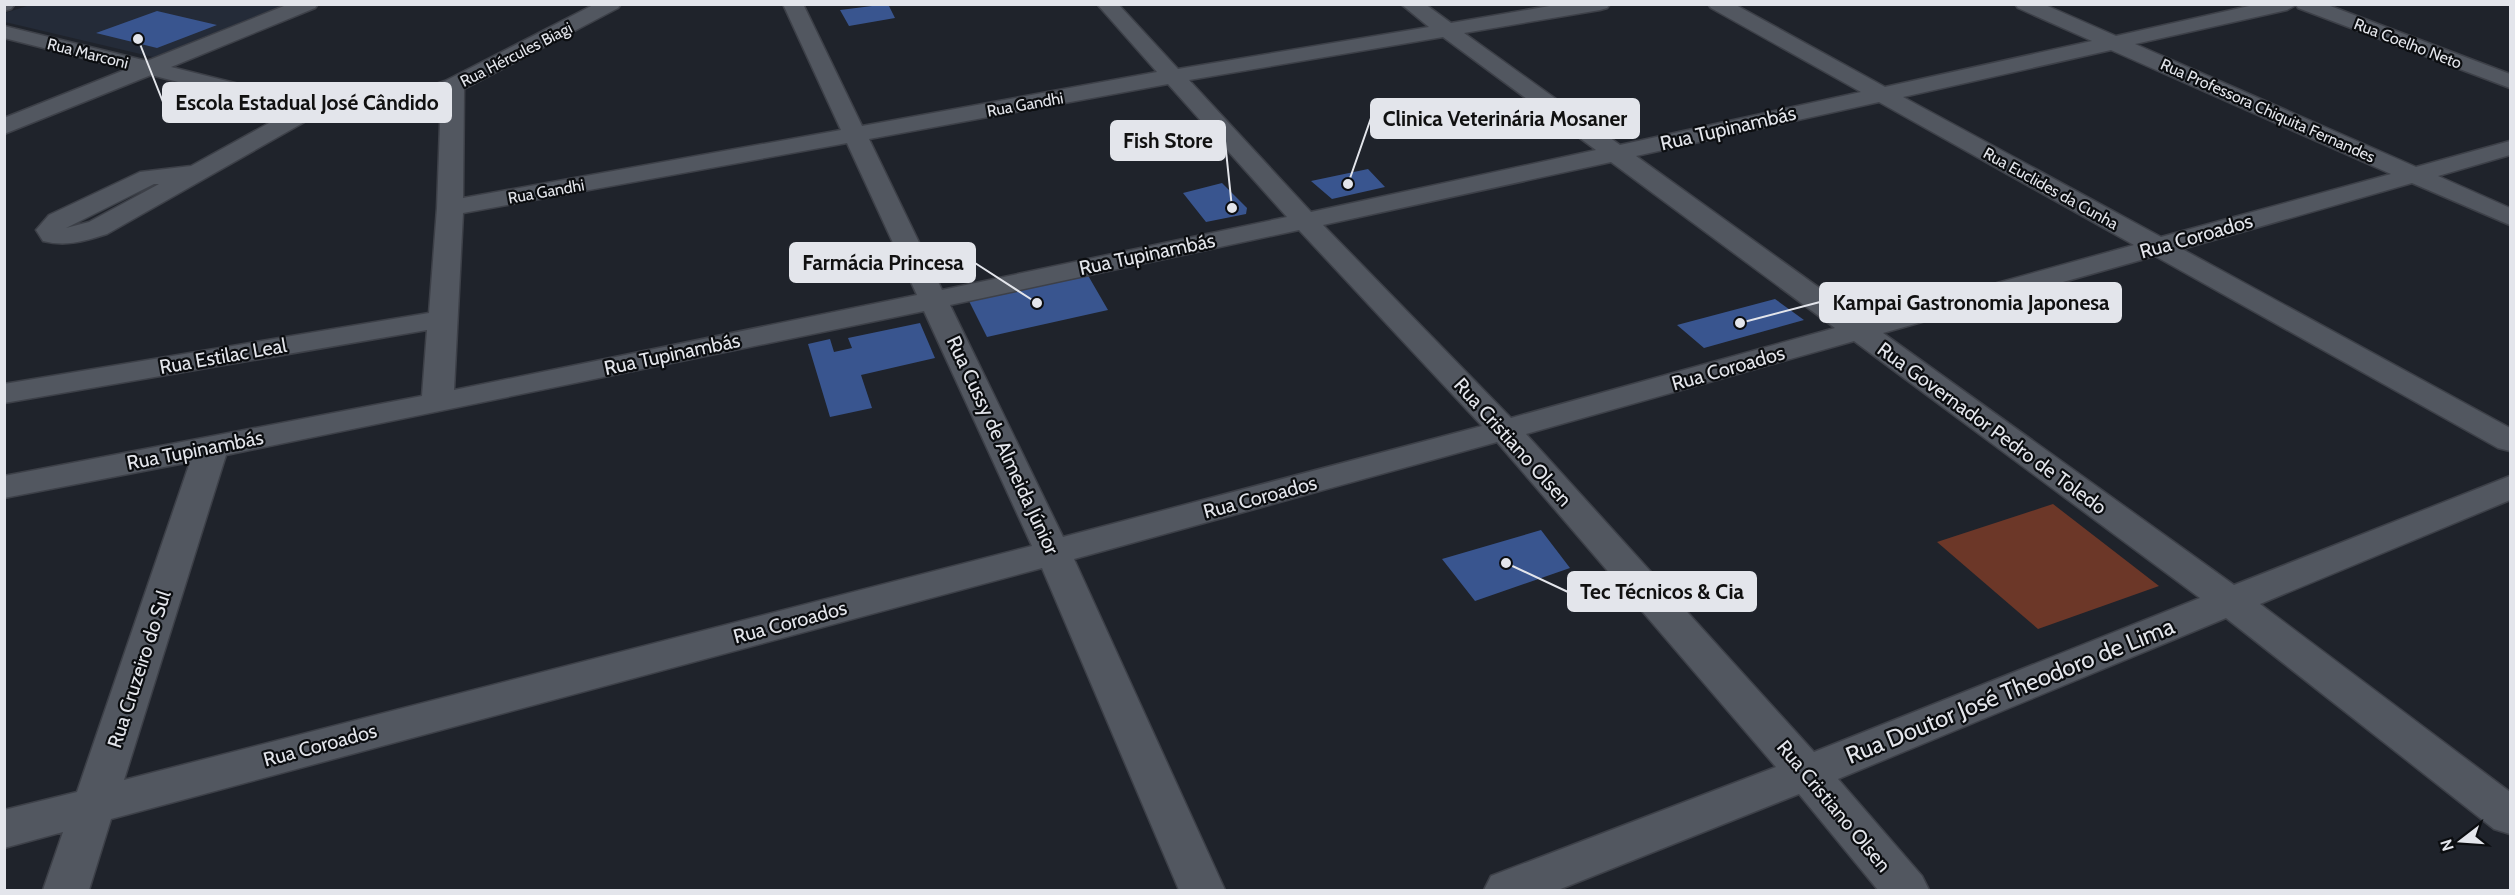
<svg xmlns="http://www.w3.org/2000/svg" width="2515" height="895" font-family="Cabin,sans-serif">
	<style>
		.built { fill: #242b38 }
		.green { fill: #6c3728 }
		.building { fill: #39558f }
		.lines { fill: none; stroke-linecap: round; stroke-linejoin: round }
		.minor-casing { stroke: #3d4048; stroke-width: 3 }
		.minor { fill: #525760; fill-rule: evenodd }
		.labels { text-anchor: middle; stroke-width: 4.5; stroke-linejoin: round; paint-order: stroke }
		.far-street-label { font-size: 16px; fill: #e3e5eb; stroke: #0b0d10 }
		.street-label { font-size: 20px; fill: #e3e5eb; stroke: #0b0d10 }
		.near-street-label { font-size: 24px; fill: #e3e5eb; stroke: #0b0d10 }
		.leader { fill: none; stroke: #e3e5eb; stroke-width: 2 }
		.callout-dot { fill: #e3e5eb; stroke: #0b0d10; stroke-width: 2 }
		.callout { fill: #e3e5eb; stroke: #e3e5eb; stroke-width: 2 }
		.callout-label { font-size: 21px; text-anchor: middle; font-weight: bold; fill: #111 }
	</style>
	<rect width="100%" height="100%" fill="#1f232b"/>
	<path class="built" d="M30,5H285L153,57L5,22V13Z"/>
	<path class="green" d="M2053,504L2159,586L2038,629L1937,542Z"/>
	<path class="building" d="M888,4L895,18L849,26L840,10Z
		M157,11L217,25L157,48L96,33Z
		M1368,169L1385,187L1332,199L1311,181Z
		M1222,183L1247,208L1246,214L1206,222L1183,193Z
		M1086,272L1108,310L987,337L967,297Z
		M1775,299L1804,320L1704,348L1677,325Z
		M920,323L935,358L861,375L872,408L830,417L808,344L830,339L834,352L852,348L848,338Z
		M1541,530L1570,568L1475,601L1442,559Z"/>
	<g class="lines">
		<defs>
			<path id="minor" d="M4,4H15L11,9L4,11Z
				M289,4H318L315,8L171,67L311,102L355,103L391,99L445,81L595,4H621L618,8L464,89L463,198L841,130L783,4H803L862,126L1157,72L1097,4H1118L1178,69L1429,27L1401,4H1425L1451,23L1561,4H1610L1607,8L1600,10L1464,33L1620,145L1861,92L1711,8L1708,4H1734L1885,87L2092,41L2018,8L2015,4H2043L2116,36L2258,4H2325L2510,74V88L2298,8L2296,5L2287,10L2135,44L2416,167L2510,141V155L2438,176L2510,208V225L2412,183L2182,249L2510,428V451L2498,448L2155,256L1883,333L2234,585L2510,476V500L2260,604L2510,792V834L2494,829L2226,618L1838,779L1922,876L1929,890H1878L1799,794L1558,890H1484L1491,876L1776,767L1497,442L1074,559L1225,890H1179L1042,568L111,819L89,890H43L63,832L4,848V810L77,792L190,462L4,498V476L422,396L427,330L4,403V384L429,313L437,208L441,97C395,112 364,117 315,116L107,234C85,241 66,247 43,241L36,230L49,215L140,172L191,166L291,111L151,75L4,134V118L127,69L4,38V26L147,61ZM1443,37L1596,150L1311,212L1189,80ZM2111,50L2391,174L2161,237L1903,97ZM1168,84L1287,217L942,290L869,139ZM1879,102L2134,245L1864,320L1636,156ZM847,143L917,295L454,390L463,213ZM1611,162L1835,328L1511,418L1323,225ZM154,184H159L89,222L66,228ZM1299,230L1482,426L1063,537L950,305ZM924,311L1032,546L124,780L226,455ZM1854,341L2200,598L1814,752L1526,434Z"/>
		</defs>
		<use href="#minor" class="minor-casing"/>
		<use href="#minor" class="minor"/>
	</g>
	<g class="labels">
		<g class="far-street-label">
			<text transform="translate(2408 43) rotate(21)" y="6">Rua Coelho Neto</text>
			<text transform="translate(88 53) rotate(14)" y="6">Rua Marconi</text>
			<text transform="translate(516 54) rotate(-27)" y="6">Rua Hércules Biagi</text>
			<text transform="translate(1025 104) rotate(-10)" y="6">Rua Gandhi</text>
			<text transform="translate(2268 110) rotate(24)" y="6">Rua Professora Chiquita Fernandes</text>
			<text transform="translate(2051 188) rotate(29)" y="6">Rua Euclides da Cunha</text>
			<text transform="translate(546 191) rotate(-10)" y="6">Rua Gandhi</text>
		</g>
		<g class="street-label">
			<text transform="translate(1728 128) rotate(-13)" y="7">Rua Tupinambás</text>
			<text transform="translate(2196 236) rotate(-16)" y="7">Rua Coroados</text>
			<text transform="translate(1147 254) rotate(-12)" y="7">Rua Tupinambás</text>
			<text transform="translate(672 354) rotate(-12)" y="7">Rua Tupinambás</text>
			<text transform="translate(223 356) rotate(-10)" y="7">Rua Estilac Leal</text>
			<text transform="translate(1728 368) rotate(-16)" y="7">Rua Coroados</text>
			<text transform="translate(1992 428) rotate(36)" y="7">Rua Governador Pedro de Toledo</text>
			<text transform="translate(1513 442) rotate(48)" y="7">Rua Cristiano Olsen</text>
			<text transform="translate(1003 445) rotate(65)" y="7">Rua Cussy de Almeida Júnior</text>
			<text transform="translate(195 450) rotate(-11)" y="7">Rua Tupinambás</text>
			<text transform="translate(1260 497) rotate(-15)" y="7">Rua Coroados</text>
			<text transform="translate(790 622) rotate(-15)" y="7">Rua Coroados</text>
			<text transform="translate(139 669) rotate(-72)" y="7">Rua Cruzeiro do Sul</text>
			<text transform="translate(320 745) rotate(-15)" y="7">Rua Coroados</text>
			<text transform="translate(1834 806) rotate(50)" y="7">Rua Cristiano Olsen</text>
		</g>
		<g class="near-street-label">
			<text transform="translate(2010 691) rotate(-22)" y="8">Rua Doutor José Theodoro de Lima</text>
		</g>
	</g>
	<path class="leader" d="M138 39L163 102M1348 184L1371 118M1232 208L1225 141M1037 303L975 263M1740 323L1820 302M1506 563L1568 592"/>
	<g class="callout-dot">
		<circle cx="138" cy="39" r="6"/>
		<circle cx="1348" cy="184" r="6"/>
		<circle cx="1232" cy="208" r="6"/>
		<circle cx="1037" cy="303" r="6"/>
		<circle cx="1740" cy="323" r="6"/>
		<circle cx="1506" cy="563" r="6"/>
	</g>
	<g class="callout">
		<rect x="163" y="83" width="288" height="39" rx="6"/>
		<rect x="1371" y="99" width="268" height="39" rx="6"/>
		<rect x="1111" y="121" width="114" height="39" rx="6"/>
		<rect x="790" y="243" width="185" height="39" rx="6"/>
		<rect x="1820" y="283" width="301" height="39" rx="6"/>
		<rect x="1568" y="572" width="188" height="39" rx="6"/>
	</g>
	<g class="callout-label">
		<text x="307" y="110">Escola Estadual José Cândido</text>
		<text x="1505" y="126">Clinica Veterinária Mosaner</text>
		<text x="1168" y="148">Fish Store</text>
		<text x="883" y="270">Farmácia Princesa</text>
		<text x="1971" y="310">Kampai Gastronomia Japonesa</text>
		<text x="1662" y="599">Tec Técnicos &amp; Cia</text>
	</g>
	<rect width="2515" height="895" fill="none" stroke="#e3e5eb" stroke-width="12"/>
	<g transform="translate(2461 841) rotate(253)" stroke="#0b0d10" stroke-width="4.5" paint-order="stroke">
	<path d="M0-4.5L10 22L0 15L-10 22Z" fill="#e3e5eb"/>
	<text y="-9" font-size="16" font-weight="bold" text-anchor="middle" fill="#e3e5eb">N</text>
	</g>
</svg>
